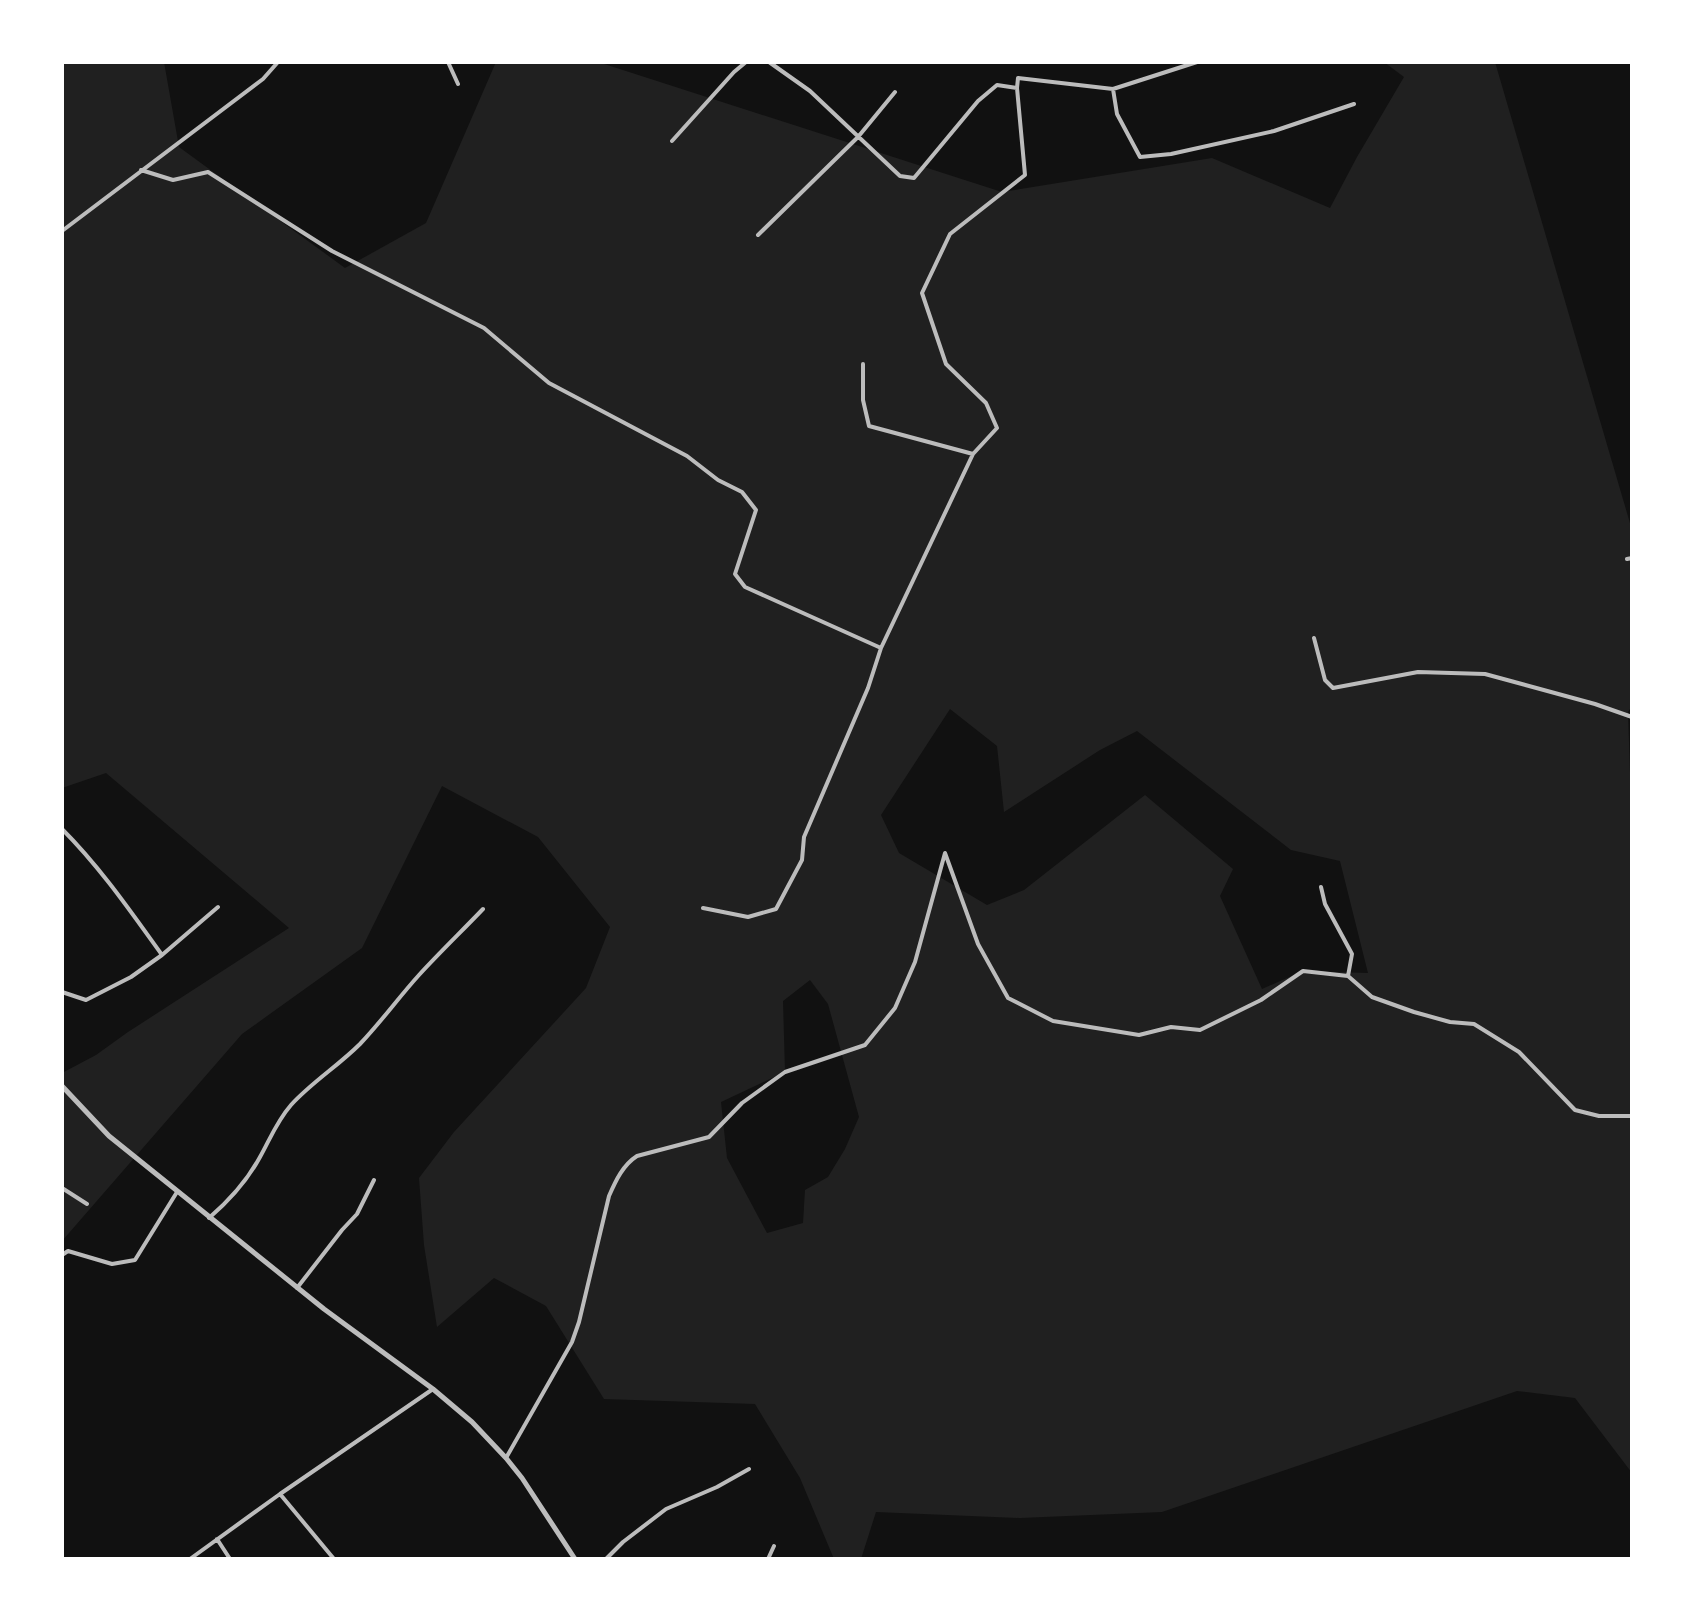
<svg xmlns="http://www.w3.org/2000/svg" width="1694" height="1621" font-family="'Archivo Narrow',sans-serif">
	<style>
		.green { fill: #202020; fill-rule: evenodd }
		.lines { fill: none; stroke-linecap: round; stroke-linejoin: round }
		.minor { stroke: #bcbcbc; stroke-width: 4 }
		.tertiary { stroke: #bcbcbc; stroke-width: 5 }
	</style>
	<rect width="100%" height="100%" fill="#111"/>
	<path class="green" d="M62,62H164L179,147L345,268L426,223L496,62H598L1002,192L1212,158L1330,208L1357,157L1404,77L1384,62H1495L1632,530V706L1628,712L1632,833V1184L1630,1191L1632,1199V1473L1575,1398L1517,1391L1162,1512L1020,1518L876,1512L861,1559H834L800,1478L755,1404L604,1399L546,1306L494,1278L437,1327L424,1245L419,1178L454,1132L586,988L610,927L538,837L442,786L362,948L242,1034L62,1241V1073L96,1055L128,1032L289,928L106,773L62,788ZM950,709L997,746L1004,812L1100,750L1137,731L1291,850L1340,861L1368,973L1303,971L1262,989L1220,896L1233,869L1145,795L1024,890L987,905L899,853L881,815ZM810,980L828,1004L859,1117L845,1149L828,1177L805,1190L803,1223L767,1233L727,1158L721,1102L785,1072L783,1001Z"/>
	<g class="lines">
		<path class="minor" d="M448,62L458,84
			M769,62L810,91L900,176L914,178L978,101L997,85L1017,88
			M1113,89L1117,114L1140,157L1171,154L1274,131L1354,104
			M672,141L734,72L746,62
			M141,170L173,180L208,172L332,251L484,328L549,383L687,456L718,480L742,492L756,510L735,574L745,587L881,648
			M62,231L263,79L278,62
			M758,235L858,137L895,92
			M863,364V400L869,426L973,454
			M1627,559L1632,558
			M1314,638L1325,680L1333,688L1418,672L1485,674L1595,704L1632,717
			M62,829C100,867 131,912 162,955
			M1321,887L1325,904L1352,954L1348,976
			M703,908L748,917L776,909L802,860L804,837L868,688L881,648L973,454L997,428L986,403L946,364L922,293L950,234L1025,175L1017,88L1018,78L1113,89L1197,62
			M62,992L86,1000L131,977L162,955L218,907
			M62,1188L87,1204
			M209,1218C230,1200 247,1181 260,1157C270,1139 277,1121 291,1105C312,1082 338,1066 360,1044C381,1022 399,997 419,975C440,952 462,931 483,909
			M62,1255L68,1251L112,1264L135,1260L177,1192
			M297,1288L342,1230L357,1214L374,1180
			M506,1458L572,1342L579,1322L609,1196C616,1180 623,1165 637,1156L709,1137L742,1103L785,1072L865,1045L895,1008L915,962L945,853L978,944L1008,998L1053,1021L1139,1035L1171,1027L1200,1030L1261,1000L1303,971L1348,976L1372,997L1414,1012L1450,1022L1474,1024L1519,1052L1575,1110L1599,1116H1632
			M280,1494L334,1559
			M217,1539L230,1559
			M190,1559L280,1494L433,1389
			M606,1559L623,1542L666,1509L717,1487L749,1469
			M768,1559L774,1546"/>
		<path class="tertiary" d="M62,1086L109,1136L324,1309L433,1389L472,1422L506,1458L522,1478L575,1559"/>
	</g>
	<rect width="1694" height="1621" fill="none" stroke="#ffffff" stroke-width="128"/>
</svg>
